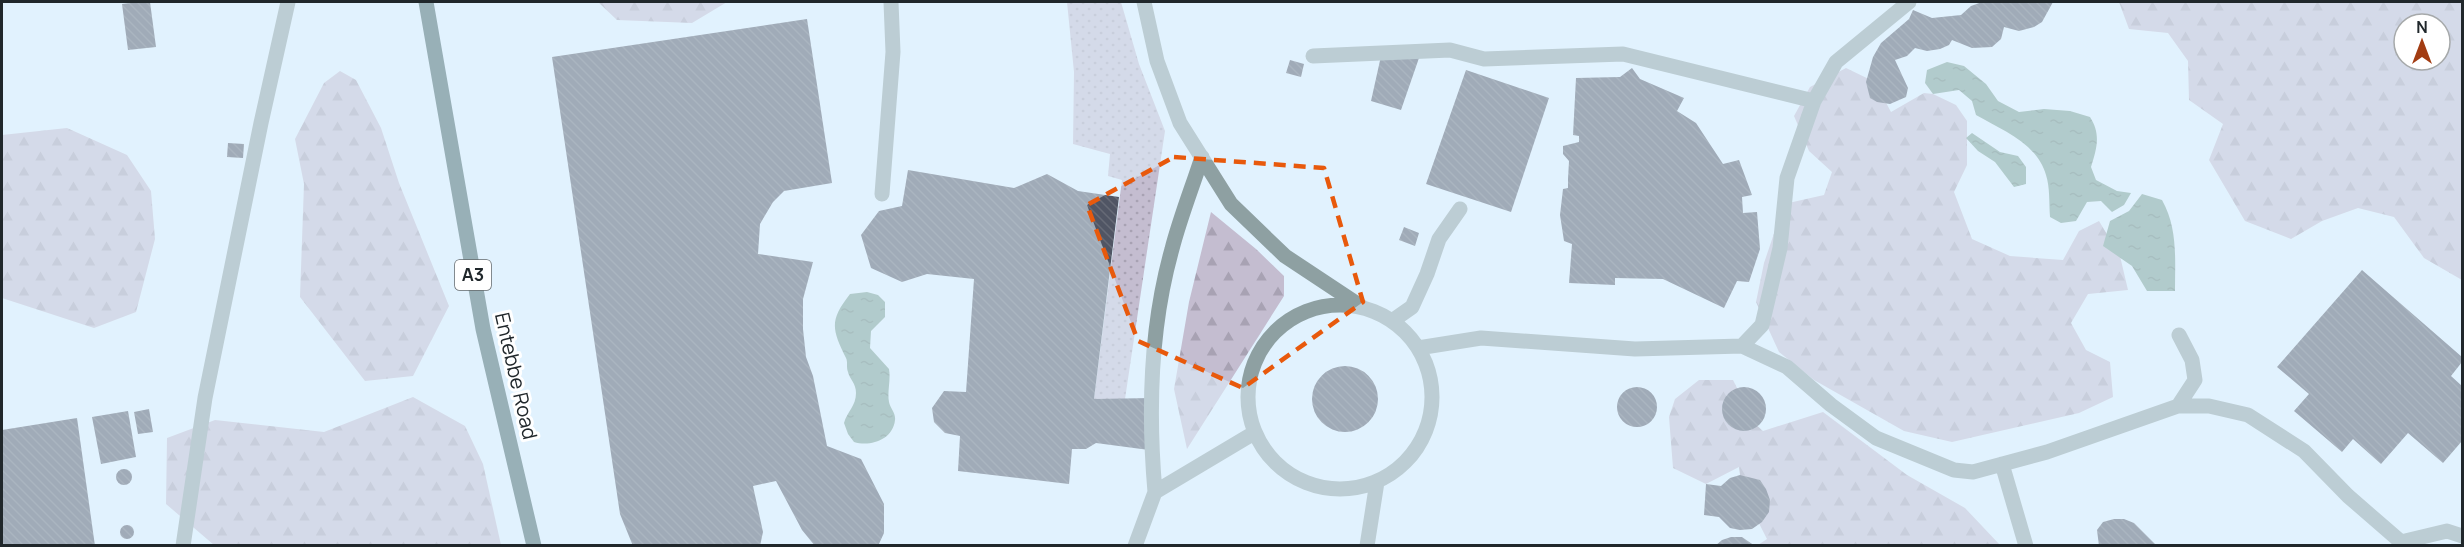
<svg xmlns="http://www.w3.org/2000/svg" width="2464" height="547" font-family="Manrope,sans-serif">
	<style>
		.forest { fill: url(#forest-firs); fill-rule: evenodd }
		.park { fill: url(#park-dots) }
		.water { fill: url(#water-ripples) }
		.building { fill: url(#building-back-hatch) }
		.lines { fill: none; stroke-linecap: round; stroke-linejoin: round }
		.lane { stroke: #8ea0a2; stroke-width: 15 }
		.primary { stroke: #3f5f63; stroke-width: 15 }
		.marked { fill: none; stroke: #e8590c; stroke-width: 4.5; stroke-dasharray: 12 8; stroke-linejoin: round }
		.labels { text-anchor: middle; stroke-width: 6; stroke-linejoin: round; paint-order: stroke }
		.shield { fill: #fff; stroke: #63686b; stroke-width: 1.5 }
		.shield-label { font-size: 18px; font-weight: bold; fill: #20272b }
		.street-label { font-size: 20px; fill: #20272b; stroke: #fff }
	</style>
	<defs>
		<pattern id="forest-firs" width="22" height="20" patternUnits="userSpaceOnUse" patternTransform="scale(1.5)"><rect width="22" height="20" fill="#c4bdd0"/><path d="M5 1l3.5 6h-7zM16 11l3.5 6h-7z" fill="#a8a2b3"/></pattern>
		<pattern id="park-dots" width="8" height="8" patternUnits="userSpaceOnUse" patternTransform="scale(1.5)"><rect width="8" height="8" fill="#c4bdd0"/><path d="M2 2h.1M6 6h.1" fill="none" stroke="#a8a2b3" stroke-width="1.8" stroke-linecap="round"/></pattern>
		<pattern id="water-ripples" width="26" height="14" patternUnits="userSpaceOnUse" patternTransform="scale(1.5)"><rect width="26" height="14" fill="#779c90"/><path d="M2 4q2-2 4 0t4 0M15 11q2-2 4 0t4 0" fill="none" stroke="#617f76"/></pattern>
		<pattern id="building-back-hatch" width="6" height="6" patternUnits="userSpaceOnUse" patternTransform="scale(1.5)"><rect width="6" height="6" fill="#505564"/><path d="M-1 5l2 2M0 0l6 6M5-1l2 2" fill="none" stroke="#666a76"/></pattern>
	</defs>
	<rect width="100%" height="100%" fill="#e1f2fe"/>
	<path class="forest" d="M598,2H727L692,23L617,20Z
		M2119,2H2462V280L2424,258L2394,217L2358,208L2322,221L2291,239L2245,221L2209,160L2223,124L2189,100L2188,61L2168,33L2129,29ZM2404,24H2440V60H2404Z
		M1846,68L1875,82L1891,112L1924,93L1933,94L1956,105L1967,121V165L1954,192L1972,239L2010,256L2063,260L2079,231L2099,221L2120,256L2128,290L2088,294L2071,323L2086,350L2110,362L2113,397L2079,413L1952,442L1904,431L1814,380L1779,352L1756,302L1764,263L1784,204L1824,195L1832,172L1809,151L1794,116L1810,87Z
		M340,71L356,80L381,128L399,183L449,306L413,376L365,381L300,297L304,184L295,139L324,83Z
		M67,128L127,155L151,191L155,239L136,312L94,328L2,298V135Z
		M1211,212L1256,249L1284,276V296L1187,449L1174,389L1189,302Z
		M1699,380H1733L1742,398L1743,413L1763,431L1823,412L1907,475L1965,508L2000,545H1758L1767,539L1742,490L1739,467L1706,484L1673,468L1669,417L1675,399Z
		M413,397L465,426L483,464L501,545H214L166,504L167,438L215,420L324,432Z"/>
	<path class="park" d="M1067,2H1121L1139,64L1165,131L1125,399H1094L1122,180L1108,176L1110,154L1073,144L1074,72Z"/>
	<path class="water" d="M1947,62L1964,66L1986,84L1998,101L2019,112L2044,109L2070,111L2090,117C2101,134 2097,148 2091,167L2096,180L2117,191L2131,193L2124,205L2112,212L2101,201L2087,202L2076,221L2061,223L2050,217C2049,203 2050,187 2046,175C2037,143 2002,130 1976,115L1972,101L1959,90L1933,94L1925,83L1927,70Z
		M1972,133L2000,152L2018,156L2026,167V184L2014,187L1995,162L1978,151L1966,138Z
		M2142,194L2162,200C2178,228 2175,260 2175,291H2147L2132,266L2103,246L2110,221L2129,211Z
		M867,292L878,295L885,302V317L871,331L870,348L889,369C891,380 887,392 889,402C890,408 896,413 895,420C893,440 870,447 854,442L848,434L844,423C847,412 856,406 856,393C856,383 850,380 848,372C846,367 848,362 846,358C832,329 829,321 850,294Z"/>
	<path class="building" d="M139,2H150L156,47L128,50L122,4Z
		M1982,2H2053L2042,22L2034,27L2019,31L2004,27L2001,39L1992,47L1972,48L1952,40L1949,45L1940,49L1927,51L1915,48L1907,56L1895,60L1908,88L1906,97L1890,104L1877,102L1870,98L1866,82L1873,57L1881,43L1909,19L1913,10L1932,18L1961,15L1971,6Z
		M807,19L832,183L784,191L773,202L760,224L758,254L813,262L803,299V329L806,357L813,376L827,446L861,459L884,504V533L878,546H815L802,530L776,481L753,486L763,532L760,546H633L620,514L552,57Z
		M1381,56L1419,58L1401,110L1371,101Z
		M1290,60L1304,64L1301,77L1286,73Z
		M1632,68L1640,79L1684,98L1677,111L1696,123L1723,164L1739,160L1752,195L1742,197L1743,213L1757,212L1760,249L1749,282L1737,281L1724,308L1663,279L1615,278V285L1569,283L1572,244L1564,241L1560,215L1563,189L1568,188V179L1569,161L1563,154V146L1579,142V136L1573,135L1576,78L1620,77Z
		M1466,70L1549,98L1511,212L1426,184Z
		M228,143L244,144L243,158L227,157Z
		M908,170L1014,188L1047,174L1078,191L1119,197L1094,399L1152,398L1149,450L1096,443L1086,449H1072L1069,484L958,471L960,436L945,433L934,422L932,408L944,391L966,392L974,279L927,274L902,282L871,268L861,235L879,211L902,206Z
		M1404,227L1419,233L1415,246L1399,240Z
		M2362,270L2462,357V362L2451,376L2462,386V441L2443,463L2408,433L2381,464L2353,439L2342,452L2294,411L2309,394L2277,367Z
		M1312 399a33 33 0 1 1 66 0a33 33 0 1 1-66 0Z
		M1617 407a20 20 0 1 1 40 0a20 20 0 1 1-40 0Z
		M1722 409a22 22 0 1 1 44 0a22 22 0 1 1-44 0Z
		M149,409L153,432L138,434L134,412Z
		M128,411L136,457L101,464L92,417Z
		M77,418L95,546H2V430Z
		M116 477a8 8 0 1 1 16 0a8 8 0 1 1-16 0Z
		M1740,475L1760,480L1766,489L1770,500L1769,512L1762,522L1752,529L1740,530L1730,528L1719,517L1704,515L1706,484L1721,486L1730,478Z
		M2114,519H2124L2134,523L2157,546H2099L2097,530L2103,522Z
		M120 532a7 7 0 1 1 14 0a7 7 0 1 1-14 0Z
		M1731,537H1742L1755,546H1715L1722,540Z"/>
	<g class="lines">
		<path class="lane" d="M1144,2L1157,61L1180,123L1231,204L1285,256L1362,307
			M1313,56L1450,50L1484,59L1623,54L1814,101
			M882,194L893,52L891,2
			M1248 397a92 92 0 1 1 184 0a92 92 0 1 1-184 0Z
			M1392,321L1412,307L1427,274L1439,239L1460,209
			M1742,346L1762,325L1780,248L1787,178L1814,101L1836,62L1909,2
			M1418,348L1481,338L1635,349L1742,346L1787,367L1831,405L1876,438L1954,470L1973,472L2047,452L2178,406H2209L2248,415L2304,451L2348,496L2401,542L2447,531L2462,536
			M2178,406L2195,380L2192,360L2179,335
			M2002,464L2026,546
			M1155,492C1148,412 1150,327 1172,249C1180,218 1192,188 1202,157
			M183,546L205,398L261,123L288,2
			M1135,546L1155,492L1254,433
			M1367,546L1377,482"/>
		<path class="primary" d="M426,2L483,329L534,546"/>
	</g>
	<path d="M0 0H2464V547H0ZM1174,157L1324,168L1363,302L1243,388L1138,341L1087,205Z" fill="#e1f2fe" fill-opacity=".55" fill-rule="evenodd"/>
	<path class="marked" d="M1174,157L1324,168L1363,302L1243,388L1138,341L1087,205Z"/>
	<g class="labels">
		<rect class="shield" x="455" y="260" width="36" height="30" rx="4.5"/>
		<g class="shield-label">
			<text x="473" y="281">A3</text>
		</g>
		<g class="street-label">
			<text transform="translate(516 376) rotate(77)" y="7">Entebbe Road</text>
		</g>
	</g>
	<rect width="2464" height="547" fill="none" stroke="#20272b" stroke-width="6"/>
	<g transform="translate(2422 42)"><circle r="28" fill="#ffffff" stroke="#a6a9aa" stroke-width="1.5"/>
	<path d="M0-4.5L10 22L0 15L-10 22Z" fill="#a23c12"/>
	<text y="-9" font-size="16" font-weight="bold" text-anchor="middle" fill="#20272b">N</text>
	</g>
</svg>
